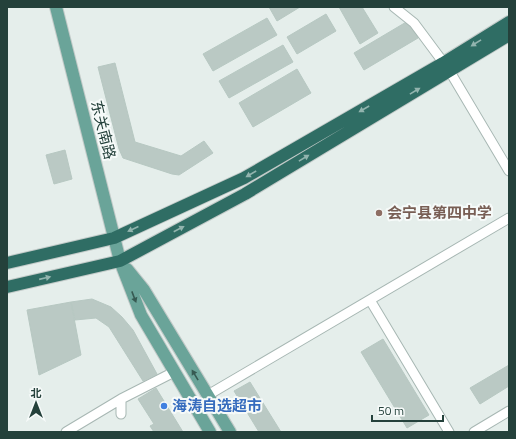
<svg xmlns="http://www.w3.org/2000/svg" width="516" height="439" font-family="'Titillium Web','Noto Sans SC',sans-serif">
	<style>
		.building { fill: #bac9c4; stroke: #b7c8c2 }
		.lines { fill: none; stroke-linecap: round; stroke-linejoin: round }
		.minor-casing { stroke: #a7b7b3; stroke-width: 11 }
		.major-casing { stroke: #c2cac8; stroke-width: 14 }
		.highway-casing { stroke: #c2cac8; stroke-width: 14 }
		.minor { stroke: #fff; stroke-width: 9 }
		.major { stroke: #6aa499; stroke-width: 12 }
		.highway { stroke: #2f6d64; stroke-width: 12 }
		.oneway { fill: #92b4ae }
		.oneway2 { fill: #365a52 }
		.education-dot { fill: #8d6e63; stroke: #f6faf9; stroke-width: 1.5 }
		.shop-dot { fill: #3f7fe0; stroke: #f6faf9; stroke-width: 1.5 }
		.labels { text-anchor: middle; stroke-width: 4; stroke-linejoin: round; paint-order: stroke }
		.street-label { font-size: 15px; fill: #24413b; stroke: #f6faf9 }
		.education-label { font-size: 15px; font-weight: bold; fill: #785e54; stroke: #f6faf9; text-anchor: start }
		.shop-label { font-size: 15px; font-weight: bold; fill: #366cbe; stroke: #f6faf9; text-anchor: start }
	</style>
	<rect width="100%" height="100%" fill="#e5eeeb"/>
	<path class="building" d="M269,7H300L277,21Z
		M339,7H362L378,33L360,44Z
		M326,14L336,31L297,54L287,37Z
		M267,18L277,35L213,71L203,54Z
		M408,21L418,38L364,70L354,53Z
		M283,45L293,62L229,98L219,81Z
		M115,63L135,142L181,156L204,141L213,153L179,175L172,174L123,158L119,149L98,67Z
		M297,69L311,93L253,127L239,103Z
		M65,150L72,179L54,184L46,155Z
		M92,299L111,307L122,317L133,330L157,374L143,381L109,327L96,318L75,320L71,302Z
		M71,302L81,355L39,375L27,310Z
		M383,339L429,415L407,428L361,352Z
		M509,365V386L480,404L470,388Z
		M250,382L281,432H259L234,391Z
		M156,388L183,432H154L150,426L154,424L138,399Z"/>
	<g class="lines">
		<defs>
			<path id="minor" d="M394,7L414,23L449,70L509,171
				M370,300L449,432
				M208,395L509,218
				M121,414V399L174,372
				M66,432L121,399
				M474,432L509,411"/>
			<path id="major" d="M56,7L120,261L141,315L210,432
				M127,269L144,290L230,432"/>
			<path id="highway" d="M7,263L114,238L244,178L443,63L509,22
				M7,287L120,261L245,194L509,35"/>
		</defs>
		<use href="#minor" class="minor-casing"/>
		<use href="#major" class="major-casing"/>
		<use href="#highway" class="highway-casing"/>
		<use href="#minor" class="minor"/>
		<use href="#major" class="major"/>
		<use href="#highway" class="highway"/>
	</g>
	<defs><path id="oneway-solid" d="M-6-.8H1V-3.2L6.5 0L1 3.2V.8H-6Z"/></defs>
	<g class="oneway">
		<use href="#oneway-solid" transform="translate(476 43) rotate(148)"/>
		<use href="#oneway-solid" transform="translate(415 91) rotate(-31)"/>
		<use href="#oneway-solid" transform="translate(364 109) rotate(150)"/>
		<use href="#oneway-solid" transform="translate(304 158) rotate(-31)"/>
		<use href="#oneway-solid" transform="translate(251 174) rotate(150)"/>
		<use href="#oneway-solid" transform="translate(133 229) rotate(155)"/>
		<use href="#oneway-solid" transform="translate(179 229) rotate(-28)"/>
		<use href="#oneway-solid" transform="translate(45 278) rotate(-13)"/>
	</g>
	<g class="oneway2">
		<use href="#oneway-solid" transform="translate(134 297) rotate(69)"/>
		<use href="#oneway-solid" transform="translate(195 375) rotate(-121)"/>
	</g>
	<circle class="education-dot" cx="379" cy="213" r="4"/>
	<circle class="shop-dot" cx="164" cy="406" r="4"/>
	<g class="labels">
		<g class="street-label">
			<text transform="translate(103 130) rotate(76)" y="5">东关南路</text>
		</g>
		<g class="education-label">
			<text x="387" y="218">会宁县第四中学</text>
		</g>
		<g class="shop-label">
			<text x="172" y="411">海涛自选超市</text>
		</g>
	</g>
	<rect width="516" height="439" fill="none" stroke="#24413b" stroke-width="16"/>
	<g transform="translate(36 403)" stroke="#f6faf9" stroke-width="3" paint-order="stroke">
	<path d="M0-3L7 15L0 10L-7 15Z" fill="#24413b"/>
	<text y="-6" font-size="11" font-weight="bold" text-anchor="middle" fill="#24413b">北</text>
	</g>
	<path d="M372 415v6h71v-6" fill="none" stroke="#24413b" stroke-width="2"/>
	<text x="378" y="415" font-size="12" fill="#24413b" stroke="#f6faf9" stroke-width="3" paint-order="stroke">50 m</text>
</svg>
